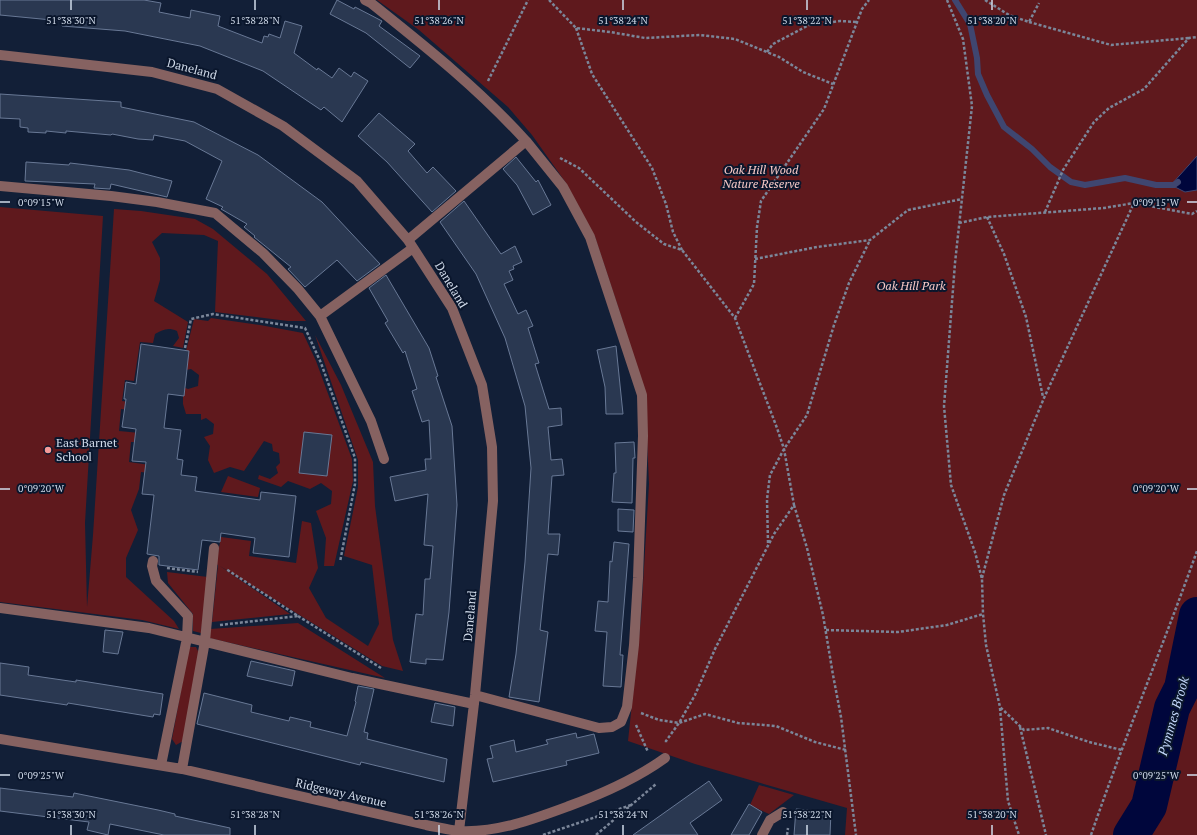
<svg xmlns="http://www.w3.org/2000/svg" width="1197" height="835" font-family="'PT Serif',serif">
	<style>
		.green { fill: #5f191d }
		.water { fill: #00063c; stroke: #3f4670 }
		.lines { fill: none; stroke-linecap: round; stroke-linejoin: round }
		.stream { stroke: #3f4670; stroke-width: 6 }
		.river { stroke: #00063c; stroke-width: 36 }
		.building { fill: #2a3851; stroke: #687895 }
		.path { stroke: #7b8699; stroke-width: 2.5; stroke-dasharray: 3 2; stroke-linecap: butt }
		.minor { stroke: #866261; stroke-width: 10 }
		.ticks { fill: none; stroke: #d1dbea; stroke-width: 1.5 }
		.poi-dot { fill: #f59b99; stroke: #0a162c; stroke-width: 1.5 }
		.labels { text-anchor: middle; stroke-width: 4; stroke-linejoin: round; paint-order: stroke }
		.street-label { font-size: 12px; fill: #d1dbea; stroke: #0a162c }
		.park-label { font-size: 12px; font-style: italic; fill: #f7c8c6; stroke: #0a162c }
		.poi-label { font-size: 12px; fill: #d1dbea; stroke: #0a162c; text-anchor: start }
		.water-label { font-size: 13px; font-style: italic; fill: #c3d7fa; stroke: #0a162c }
		.ticks-label { font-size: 10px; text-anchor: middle; fill: #d1dbea; stroke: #0a162c; stroke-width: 4; stroke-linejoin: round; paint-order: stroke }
	</style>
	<rect width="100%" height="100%" fill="#121f37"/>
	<path class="green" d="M377,0H1197V835H845L847,808L695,764L628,741L641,618L649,484L645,394L621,316L595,237L566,183L532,135L508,107L419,30Z
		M0,207L103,216L85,523L87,607L93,535L114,209L141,211L195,219L213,229L267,274L306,321H288L215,312L218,241L204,235L162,233L152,242L160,258V280L154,301L188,322L183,348L173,346L179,338L177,331C167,327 163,330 155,334L153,343L140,342L134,381L125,380L122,401L129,402V410L121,409L119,431L140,433L139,442H131L129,462L150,465L149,473L141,472L139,489L131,510L138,530L126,558V577L174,621L179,629L142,620L0,602Z
		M211,318L260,325L303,333L316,361L352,459L353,481L334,566H324L326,538L316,511L331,504L332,491L321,483L310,489L288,481L281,487L258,479L259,475L270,479L278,473L276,467L280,463L279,453L273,451L272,444L264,441L244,471L230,467L214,473L208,460L210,446L204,437L213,434L214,424L206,418L201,420V414H186L183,404V387L188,389L198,386L199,375L191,369L181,371L194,319L208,321Z
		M315,335L341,385L373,462L375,506L393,640L403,671L382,666L220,566L290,614L212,622L218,565L216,564L221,537L251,541L249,556L296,563L302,521L311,523L318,568L309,588L326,618L368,646L379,624L372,565L344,556L358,487V460Z
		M228,476L260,488L258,497L221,492Z
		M167,572L208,577L201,633L193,631V614L168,583Z
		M298,623L385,678L209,638L210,629Z
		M189,647H196L199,653L185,740L176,745L172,739Z
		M759,785L794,795L769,814L750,805Z"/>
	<path class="water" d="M1197,156V190L1185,192L1171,185Z"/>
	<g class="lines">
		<path class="stream" d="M955,0L970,24L977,58L978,74L987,95L1004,127L1032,149L1050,167L1071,182L1085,185L1125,178L1156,185H1174L1178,182"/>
		<path class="river" d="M1131,835L1149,806L1172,708L1182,688L1197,615"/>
	</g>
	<path class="building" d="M0,0H144L161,3L159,12L174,15L190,18L191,10L220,16L218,26L262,43L264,36L268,37L269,34L280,38L285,21L302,26L294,53L317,70L318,68L332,78L339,68L351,77L354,72L368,81L342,122L324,107L321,110L263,71L200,46L125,31L62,26V21L0,15Z
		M337,0L354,9L355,7L382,21L379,26L420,56L410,68L366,33L330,14Z
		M0,94L121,102V107L194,122L258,155L322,202L380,264L357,281L337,260L305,287L288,269L291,267L254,237L255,236L244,227L247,224L221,209L223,207L206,199L222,161L185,141L154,135L153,140L138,139L112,134L111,135L66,131V133L46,131V133L28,132V128L20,127V119L0,118Z
		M379,113L415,144L408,151L427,173L433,167L456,191L432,212L387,162L358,136Z
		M516,157L536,182L538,180L551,205L533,215L517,185L503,169Z
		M26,162L69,165L70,163L129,170L172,181L167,197L111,184L110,189L94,188L95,184L25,181Z
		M464,201L501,254L515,246L522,262L513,266L514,269L509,271L513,280L504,284L518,314L526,310L533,326L528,328L539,363L535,364L549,409L561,408L562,425L548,427L551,460L562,459L564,475L552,476L548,534H560L558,555L548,554L540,630L548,632L539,702L509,697L516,654L525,562L531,468L525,406L505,338L476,274L440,222Z
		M386,275L429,348L438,376L436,377L452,426L457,505L449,612L443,660L426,659V664L410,662L416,614L423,615L425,579H430L433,546L424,545L428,494L395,501L390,477L426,470L425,459H431L429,420L422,422L412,391L417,389L405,351L403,353L385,323L388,321L369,288Z
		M141,344L189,351L184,396L168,394L164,428L181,430L177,459L183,460L181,475L197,477L195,491L260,500L261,492L296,496L289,557L253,553L255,538L221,533L220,542L202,540L198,570L159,565V556L147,554L154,495L142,494L146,462L132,461L136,429L122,427L126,399H124L126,382L136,384Z
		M616,346L623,414H606L605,387L597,350Z
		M304,432L332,435L327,476L299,473Z
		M634,442L635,458H633L632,503L612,502L614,473H616L615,443Z
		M618,509L634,510L633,532L618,531Z
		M614,542L629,544L620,655H623L621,687L603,686L607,632L595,631L598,601L608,602L610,561L612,562Z
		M105,630L123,632L118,654L103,652Z
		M251,661L295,671L292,686L247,676Z
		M0,663L29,667L28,675L76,682V680L163,694L160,715L154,714L153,717L68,703L67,705L0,695Z
		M358,686L374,689L364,732L368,733L367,739L447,759L444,782L361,762L360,765L197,724L204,693L252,705L251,712L289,721L290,717L311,722L310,727L347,736L356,702L355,701Z
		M435,703L455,707L453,726L431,722Z
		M576,733L577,738L594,734L599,753L566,761L567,765L493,782L487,759L493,758L490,746L514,740L516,752L548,744L546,740Z
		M709,781L722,800L690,823L698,835H633Z
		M0,788L73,797L74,793L158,810L175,814V816L230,828V835H164L110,824L108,835L87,830L89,822L0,811Z
		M749,804L762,812L749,835H731Z
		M796,809L831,812L830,835H794Z"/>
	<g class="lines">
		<path class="path" d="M549,0L576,28L610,32L645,38L700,35L735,39L779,57L803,72L833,84
			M947,0L963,39L972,106L955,263L944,406L951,485L975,552L982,579L983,614L986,645L1000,707L1024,730L1048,728L1089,742L1122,750
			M985,0L1009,15L1029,22L1039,3
			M1029,22L1111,45L1189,38
			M576,28L592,74L652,168L666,204L673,232L682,250
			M767,52L773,44L809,25L840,21L857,22
			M488,81L528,0
			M560,158L579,168L636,222L664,244L682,250L735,318L777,428L784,449L794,505L774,534L715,649L695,695L679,723L666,741V744
			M1045,212L1063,170L1094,122L1109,108L1144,89L1189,38L1197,37
			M987,217L1004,254L1026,317L1043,397
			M959,223L987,217L1104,208L1134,203L1192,214L1197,211
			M755,259L817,247L870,240L908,210L962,199
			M735,318L754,284L757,227L761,201L824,109L862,9L869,0
			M185,348L191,319L213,314L305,328L321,363L355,458V484L340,562
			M794,505L807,548L823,615L833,675L841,717L856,835
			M768,543L767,499L770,475L784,449L807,415L834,325L849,283L870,240
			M167,568L198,572
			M982,578L1004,495L1044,398L1134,203
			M298,616L381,668
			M220,625L298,616L226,569
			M826,630L898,632L947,625L983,614
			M1000,708L1008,801L1019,835
			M641,713L659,720L679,723L705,714L738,723L776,726L815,742L846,750
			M636,725L648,752
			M1020,727L1046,835
			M543,835L631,805
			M596,835L656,784
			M787,835L788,828
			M1091,835C1124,739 1163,646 1197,551"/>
		<path class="minor" d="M365,0L371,3C426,47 478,88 526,141
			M0,55L152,72L217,89L283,126L357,181L408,240L452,308L482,385L492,447L493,501L475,695L459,831
			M0,186L111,196L157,202L215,213L263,253L298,289L320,316L371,421L384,459
			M408,240L526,141L563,187L590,237L642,395L643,436L638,578L634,645L627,707L621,722L612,727L599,728L475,695
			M320,316L413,248
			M153,561L152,566L156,581L188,616L187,638L161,765
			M0,608L149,628L352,678L474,704
			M0,739L182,769L426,825C437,827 448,830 459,831C497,833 534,819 569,806C602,794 636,779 665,758
			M182,769L205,641L214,548
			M762,835L770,820L783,812"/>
	</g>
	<path class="ticks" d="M71,0V10M255,0V10M439,0V10M623,0V10M807,0V10M992,0V10M0,202H10M1187,202H1197M0,489H10M1187,489H1197M0,775H10M1187,775H1197M71,825V835M255,825V835M439,825V835M623,825V835M807,825V835M992,825V835"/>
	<circle class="poi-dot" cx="48" cy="450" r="4"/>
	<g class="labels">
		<g class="street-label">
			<text transform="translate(192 69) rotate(15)" y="4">Daneland</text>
			<text transform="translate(451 285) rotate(59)" y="4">Daneland</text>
			<text transform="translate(470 616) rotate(-85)" y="4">Daneland</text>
			<text transform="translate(341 793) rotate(13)" y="4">Ridgeway Avenue</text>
		</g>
		<g class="park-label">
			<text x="761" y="174">Oak Hill Wood<tspan x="761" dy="14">Nature Reserve</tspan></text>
			<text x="911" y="290">Oak Hill Park</text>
		</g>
		<g class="poi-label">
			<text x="56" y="447">East Barnet<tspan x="56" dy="14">School</tspan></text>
		</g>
		<g class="water-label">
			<text transform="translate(1173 716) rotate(-74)" y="5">Pymmes Brook</text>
		</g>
	</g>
	<g class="ticks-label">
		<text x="71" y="24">51°38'30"N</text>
		<text x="255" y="24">51°38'28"N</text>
		<text x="439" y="24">51°38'26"N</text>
		<text x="623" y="24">51°38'24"N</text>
		<text x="807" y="24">51°38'22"N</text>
		<text x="992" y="24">51°38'20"N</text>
		<text x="1156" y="206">0°09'15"W</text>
		<text x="41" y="206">0°09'15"W</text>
		<text x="1156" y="492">0°09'20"W</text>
		<text x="41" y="492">0°09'20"W</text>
		<text x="1156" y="779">0°09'25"W</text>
		<text x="41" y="779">0°09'25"W</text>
		<text x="71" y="818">51°38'30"N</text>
		<text x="255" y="818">51°38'28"N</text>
		<text x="439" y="818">51°38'26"N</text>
		<text x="623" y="818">51°38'24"N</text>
		<text x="807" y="818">51°38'22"N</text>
		<text x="992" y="818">51°38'20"N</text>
	</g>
</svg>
